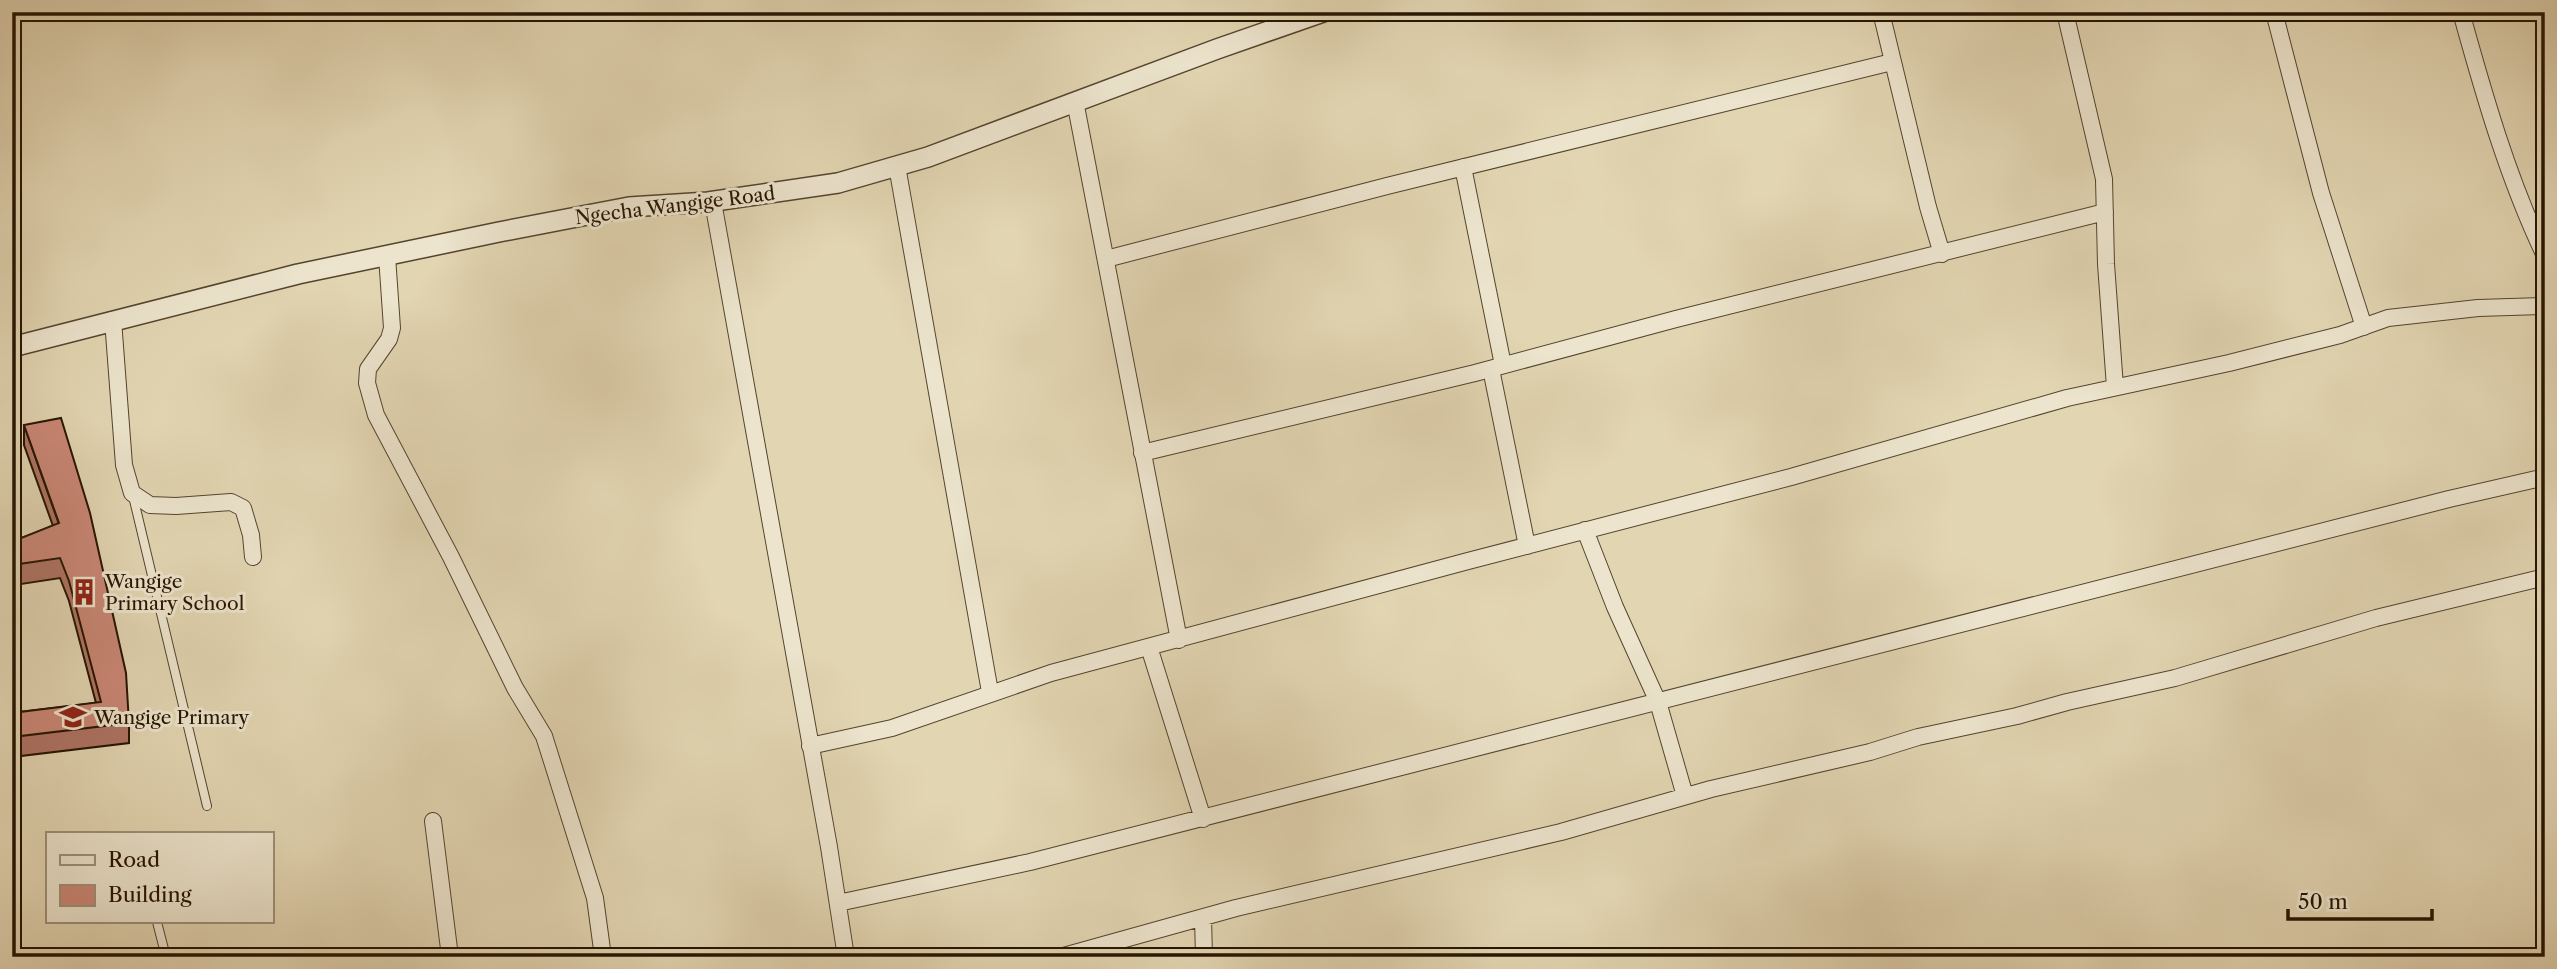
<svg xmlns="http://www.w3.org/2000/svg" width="2557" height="969" font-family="'Libre Caslon Text',serif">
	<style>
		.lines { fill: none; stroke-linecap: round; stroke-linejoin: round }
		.service-casing { stroke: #55442d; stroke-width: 10 }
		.minor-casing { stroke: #55442d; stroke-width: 18 }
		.tertiary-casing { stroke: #55442d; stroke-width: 22 }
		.service { stroke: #ece4cd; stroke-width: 8 }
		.minor { stroke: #ece4cd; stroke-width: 16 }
		.tertiary { stroke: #ece4cd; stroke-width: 19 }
		.wall { fill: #ae7465; stroke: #261401; stroke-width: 2 }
		.shaded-wall { fill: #8d5e53; stroke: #261401; stroke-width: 2 }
		.building { fill: #ca8776; stroke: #261401; stroke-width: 2 }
		.labels { text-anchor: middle; stroke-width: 6; stroke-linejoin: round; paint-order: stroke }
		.street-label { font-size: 19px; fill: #261401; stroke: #ece4cd }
		.poi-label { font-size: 19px; fill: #261401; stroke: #ece4cd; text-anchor: start }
	</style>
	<rect width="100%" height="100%" fill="#e2d5b2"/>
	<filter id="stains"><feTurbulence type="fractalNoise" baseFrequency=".00286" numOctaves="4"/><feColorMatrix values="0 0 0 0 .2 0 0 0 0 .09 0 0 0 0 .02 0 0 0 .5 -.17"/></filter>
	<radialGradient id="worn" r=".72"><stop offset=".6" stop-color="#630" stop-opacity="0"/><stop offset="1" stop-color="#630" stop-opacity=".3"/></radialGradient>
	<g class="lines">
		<defs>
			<path id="service" d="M133,496L207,806
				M157,922L166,957"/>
			<path id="minor" d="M1881,12L1928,207L1942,254
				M2065,12L2104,179L2106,264L2115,387
				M2274,12L2321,193L2364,327
				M2461,12C2484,95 2508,179 2545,256
				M1075,101L1179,640
				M897,166L990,692
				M1463,167L1503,365
				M713,202L829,847L846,957
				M387,256L392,328L389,339L368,369L367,383L376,415L451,557L515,688L544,736L595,898L603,957
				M1106,259L1387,186L1892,62
				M113,320L124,465L132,493L150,505L176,506L231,502L243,508L251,535L253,557
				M1491,369L1527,546
				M1142,453L1475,373L1676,319L2105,212
				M1585,530L1615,607L1658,702L1685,796
				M1149,647L1203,819
				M810,746L892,728L1051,673L1468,561L1791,477L2067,398L2229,363L2340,335L2388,318L2478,308L2545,306
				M433,821L450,957
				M838,903L1030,862L2449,499L2545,477
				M1203,917L1204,957
				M1060,957L1236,908L1561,832L1711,789L1870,752L1918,737L2017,716L2067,702L2175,678L2376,618L2545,577"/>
			<path id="tertiary" d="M12,347L298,274L499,232L629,207L708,202L838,183L928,157L1217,49L1323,12"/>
		</defs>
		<use href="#service" class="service-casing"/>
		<use href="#minor" class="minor-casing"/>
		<use href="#tertiary" class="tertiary-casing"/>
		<use href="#service" class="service"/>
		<use href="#minor" class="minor"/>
		<use href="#tertiary" class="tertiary"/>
	</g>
	<path class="wall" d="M24,425L129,723V743L12,757V713L96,703L69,601L60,578L14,585L15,610L12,611V532L14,541L53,526L24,445Z"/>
	<path class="shaded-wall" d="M15,590V610L12,611V591Z"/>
	<path class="building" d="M61,418L90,513L126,673L129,723L12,737V713L101,702L69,581L60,558L12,565V532L14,541L59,523L24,425Z
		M12,578L15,590L12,591Z"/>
	<defs>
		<symbol id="building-bare" viewBox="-9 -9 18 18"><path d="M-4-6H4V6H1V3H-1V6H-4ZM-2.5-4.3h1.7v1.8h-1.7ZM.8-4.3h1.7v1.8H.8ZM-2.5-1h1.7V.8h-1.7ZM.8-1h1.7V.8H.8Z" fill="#8f2418" stroke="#ece4cd" stroke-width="2.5" paint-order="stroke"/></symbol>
		<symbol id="school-bare" viewBox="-9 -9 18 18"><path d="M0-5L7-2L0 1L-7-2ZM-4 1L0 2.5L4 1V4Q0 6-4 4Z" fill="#8f2418" stroke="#ece4cd" stroke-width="2.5" paint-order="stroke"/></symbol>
	</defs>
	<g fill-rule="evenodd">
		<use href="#building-bare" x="65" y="573" width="38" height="38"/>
		<use href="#school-bare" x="54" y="698" width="38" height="38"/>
	</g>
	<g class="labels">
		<g class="street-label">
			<text transform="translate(675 205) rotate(-7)" y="7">Ngecha Wangige Road</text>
		</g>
		<g class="poi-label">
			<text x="105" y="588">Wangige<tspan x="105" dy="22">Primary School</tspan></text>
			<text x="94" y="724">Wangige Primary</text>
		</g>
	</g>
	<rect width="2557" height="969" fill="none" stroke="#e2d5b2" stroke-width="42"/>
	<rect x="14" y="14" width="2529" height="941" fill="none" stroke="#261401" stroke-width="3.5"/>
	<rect x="21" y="21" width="2515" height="927" fill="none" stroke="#261401" stroke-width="2"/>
	<rect x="46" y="832" width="228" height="91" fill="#ece4cd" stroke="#9d917b" stroke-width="2"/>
	<rect x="60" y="855" width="35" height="10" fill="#ece4cd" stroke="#9d917b" stroke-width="2"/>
	<text x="108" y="867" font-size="21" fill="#261401">Road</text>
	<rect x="60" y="885" width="35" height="21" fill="#ca8776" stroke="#9d917b" stroke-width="2"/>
	<text x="108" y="902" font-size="21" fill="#261401">Building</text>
	<path d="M2288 909v10h144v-10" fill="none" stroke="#261401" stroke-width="3.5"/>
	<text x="2298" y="909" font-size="21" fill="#261401" stroke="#ece4cd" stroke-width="5" paint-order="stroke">50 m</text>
	<rect width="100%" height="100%" filter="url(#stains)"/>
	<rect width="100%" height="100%" fill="url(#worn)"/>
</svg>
